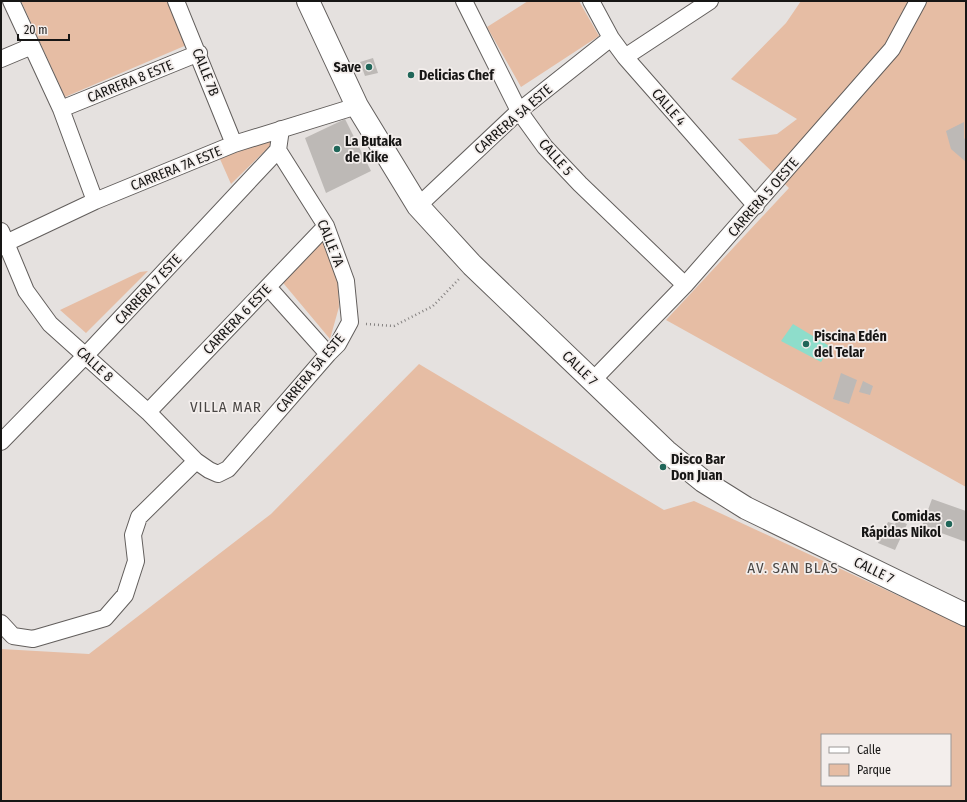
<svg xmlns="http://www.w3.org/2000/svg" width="967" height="802" font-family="'Fira Sans Condensed',sans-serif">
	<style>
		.green { fill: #e6bda4; fill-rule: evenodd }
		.water { fill: #8eddcb }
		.building { fill: #bdb9b6 }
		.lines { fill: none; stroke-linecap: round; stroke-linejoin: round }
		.street-casing { stroke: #625e5c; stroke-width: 18 }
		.secondary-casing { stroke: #625e5c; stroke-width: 24 }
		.path { stroke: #858281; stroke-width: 2.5; stroke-dasharray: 1 3; stroke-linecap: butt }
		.street { stroke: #fff; stroke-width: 16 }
		.secondary { stroke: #fff; stroke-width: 22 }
		.poi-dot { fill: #206659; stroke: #f3eeec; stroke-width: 1.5 }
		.labels { text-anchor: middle; stroke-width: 3.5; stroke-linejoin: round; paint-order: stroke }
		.poi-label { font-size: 14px; font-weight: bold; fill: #171615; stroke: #f3eeec; text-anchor: start }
		.street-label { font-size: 14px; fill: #171615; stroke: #f3eeec }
		.neighbourhood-label { font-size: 15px; letter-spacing: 1px; fill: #494644; stroke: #f3eeec }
	</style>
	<rect width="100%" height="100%" fill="#e5e1df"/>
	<path class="green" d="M21,1H172L189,44L65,97Z
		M528,1H579L599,36L521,87L487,27Z
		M801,1H966V487L666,320L789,188L738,139L777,134L797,119L731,79L786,23Z
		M273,136L274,142L231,184L220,159Z
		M323,238L338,277L339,307L330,339L279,278Z
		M148,271L86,333L60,310L140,272Z
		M419,364L664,510L694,501L966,627V801H1V649L89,654L271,514ZM822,735H950V785H822Z"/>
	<path class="water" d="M793,324L831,347L821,362L781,341Z"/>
	<path class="building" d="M373,58L378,73L365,76L360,62Z
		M345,119L371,171L326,193L305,138Z
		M964,122V138L966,140V162L951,149L946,131Z
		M841,373L857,380L849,404L833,399Z
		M863,381L873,386L870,395L859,392Z
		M932,499L966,511V542L922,526Z
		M897,520L907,524L895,550L878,543L888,522L895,524Z"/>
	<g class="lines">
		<defs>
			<path id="street" d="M11,1L61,109L95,201
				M176,1L234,144
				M464,1L519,111L545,147L580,184L685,285
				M591,1L611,38L625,57L756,206
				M625,57L710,1
				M1,59L32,46
				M61,109L199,53
				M418,206L519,111L611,38
				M1,231L26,291L50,324L148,412L196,461L209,470L218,474L228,469L328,354L338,344L350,322L346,281L326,226L278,150
				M1,247L6,243L95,201L234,144L357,106
				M268,287L328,354
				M593,380L685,285L892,49L918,1
				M148,412L326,226
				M1,442L86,355L278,150L281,129
				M1,623L13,636L33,639L105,618L125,595L136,561L133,535L139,517L196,461"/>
			<path id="secondary" d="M308,1L357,106L418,206L472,265L666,451L703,481L746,508L966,615"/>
		</defs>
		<use href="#street" class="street-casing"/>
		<use href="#secondary" class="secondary-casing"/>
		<path class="path" d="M366,324L394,326L433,306L459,279"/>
		<use href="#street" class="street"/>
		<use href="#secondary" class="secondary"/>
	</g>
	<g class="poi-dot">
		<circle cx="369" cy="67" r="4"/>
		<circle cx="411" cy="75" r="4"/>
		<circle cx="337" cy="149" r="4"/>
		<circle cx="806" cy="344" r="4"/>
		<circle cx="663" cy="467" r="4"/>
		<circle cx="949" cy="524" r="4"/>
	</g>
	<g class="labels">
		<g class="poi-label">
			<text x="361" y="72" text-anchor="end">Save</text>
			<text x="419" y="80">Delicias Chef</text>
			<text x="345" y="146">La Butaka<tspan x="345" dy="16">de Kike</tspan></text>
			<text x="814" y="341">Piscina Edén<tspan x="814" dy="16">del Telar</tspan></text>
			<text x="671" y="464">Disco Bar<tspan x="671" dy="16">Don Juan</tspan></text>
			<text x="941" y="521" text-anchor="end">Comidas<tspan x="941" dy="16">Rápidas Nikol</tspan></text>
		</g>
		<g class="street-label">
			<text transform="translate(206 72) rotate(68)" y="5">CALLE 7B</text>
			<text transform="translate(130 81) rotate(-22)" y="5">CARRERA 8 ESTE</text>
			<text transform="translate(669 107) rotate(49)" y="5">CALLE 4</text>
			<text transform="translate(513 119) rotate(-41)" y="5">CARRERA 5A ESTE</text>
			<text transform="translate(556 157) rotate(49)" y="5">CALLE 5</text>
			<text transform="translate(176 168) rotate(-22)" y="5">CARRERA 7A ESTE</text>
			<text transform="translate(763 197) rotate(-49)" y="5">CARRERA 5 OESTE</text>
			<text transform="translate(331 243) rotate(68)" y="5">CALLE 7A</text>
			<text transform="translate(148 289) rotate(-47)" y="5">CARRERA 7 ESTE</text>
			<text transform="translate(237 319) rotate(-46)" y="5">CARRERA 6 ESTE</text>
			<text transform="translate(95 364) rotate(42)" y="5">CALLE 8</text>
			<text transform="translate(580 368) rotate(44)" y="5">CALLE 7</text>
			<text transform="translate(310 373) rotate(-50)" y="5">CARRERA 5A ESTE</text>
			<text transform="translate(874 570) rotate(26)" y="5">CALLE 7</text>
		</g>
		<g class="neighbourhood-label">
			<text x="226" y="412">VILLA MAR</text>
			<text x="793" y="573">AV. SAN BLAS</text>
		</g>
	</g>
	<rect width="967" height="802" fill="none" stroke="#171615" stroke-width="4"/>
	<rect x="821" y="734" width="130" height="52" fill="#f3eeec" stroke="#9b9896"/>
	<rect x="829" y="747" width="20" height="6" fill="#ffffff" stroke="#9b9896"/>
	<text x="857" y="754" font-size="12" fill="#171615">Calle</text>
	<rect x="829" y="764" width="20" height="12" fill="#e6bda4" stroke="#9b9896"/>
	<text x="857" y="774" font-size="12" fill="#171615">Parque</text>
	<path d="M18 34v6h51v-6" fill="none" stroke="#171615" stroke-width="2"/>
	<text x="24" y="34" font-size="12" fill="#171615" stroke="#f3eeec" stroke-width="3" paint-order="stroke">20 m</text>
</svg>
